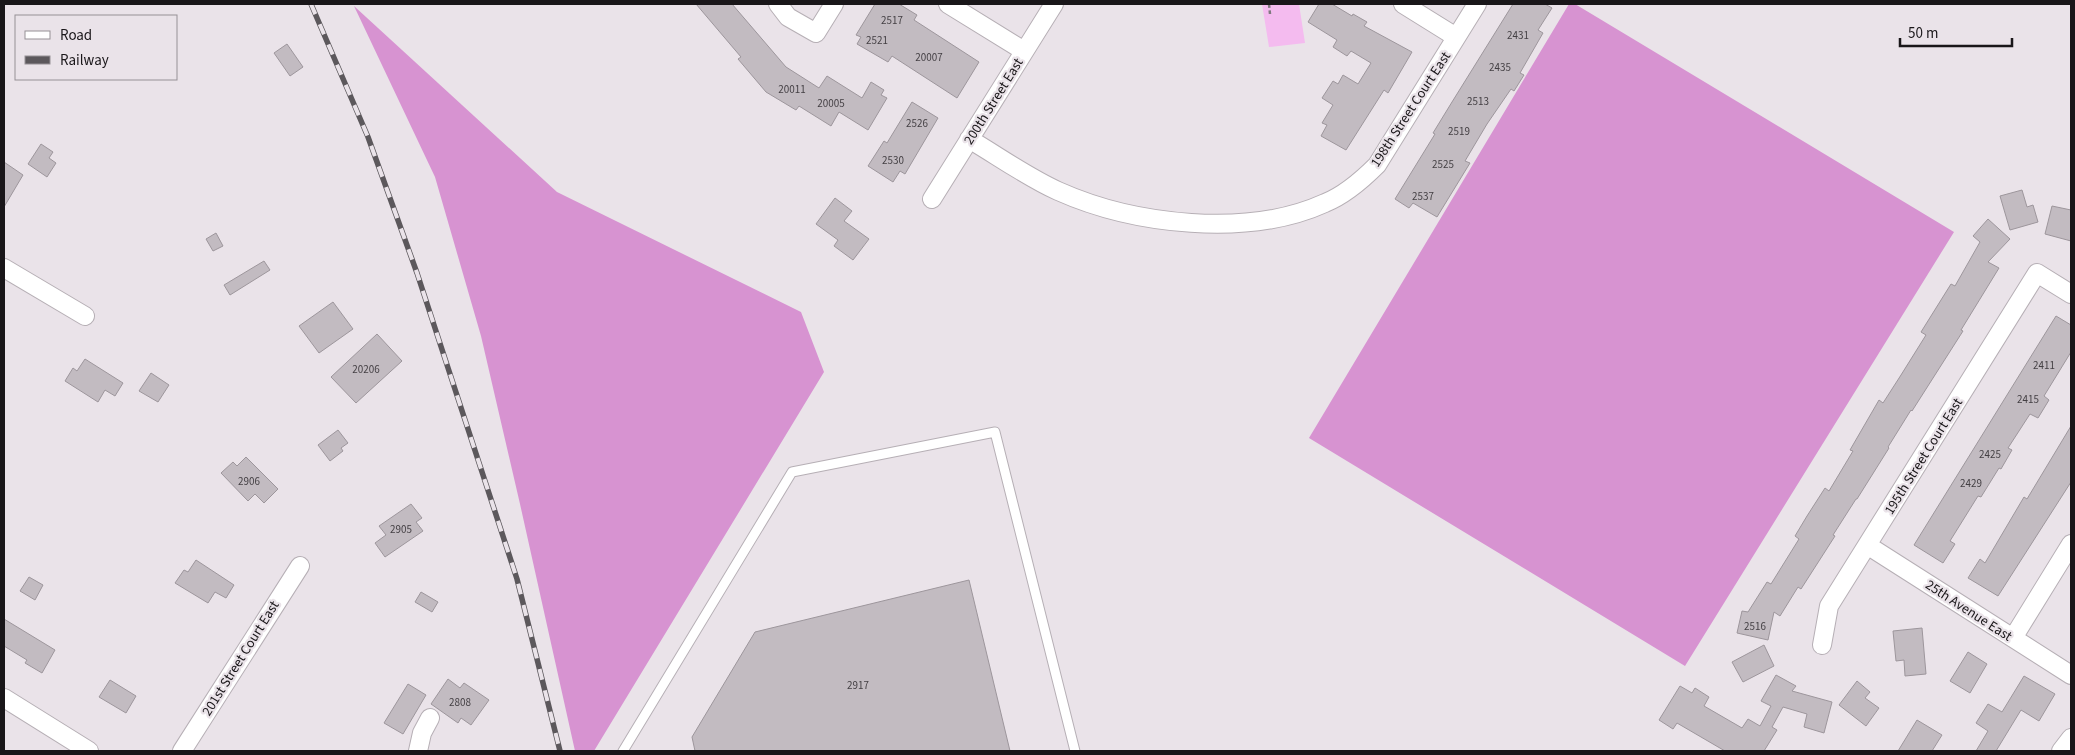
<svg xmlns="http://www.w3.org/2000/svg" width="2075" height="755" font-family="'Source Sans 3',sans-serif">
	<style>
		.green { fill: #f4bbef }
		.forest { fill: #d793d1 }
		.building { fill: #c2bbc1; stroke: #9d969c }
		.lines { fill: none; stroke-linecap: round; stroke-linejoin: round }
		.service-casing { stroke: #b6afb5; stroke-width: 11 }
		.minor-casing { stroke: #b6afb5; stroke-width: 20 }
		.path { stroke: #7f7a7f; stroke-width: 2.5; stroke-dasharray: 4 2.5; stroke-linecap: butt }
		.service { stroke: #fff; stroke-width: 9 }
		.minor { stroke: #fff; stroke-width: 18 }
		.rail-casing { stroke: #5c585c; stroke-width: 5.5 }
		.rail { stroke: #eae3e9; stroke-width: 4; stroke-dasharray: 11; stroke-linecap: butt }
		.labels { text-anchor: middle; stroke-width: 4.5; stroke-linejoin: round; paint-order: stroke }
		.number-label { font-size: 11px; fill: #433f43 }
		.street-label { font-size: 14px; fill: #191619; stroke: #eae3e9 }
	</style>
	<rect width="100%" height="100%" fill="#eae3e9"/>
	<path class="green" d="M1262,4H1299L1305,43L1269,47Z"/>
	<path class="forest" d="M1569,4H1575L1954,232L1685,666L1309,438Z
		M354,6L557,192L801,312L824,372L594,751H575L520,504L481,336L435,177Z"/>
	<path class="building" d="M696,4H732L786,67L819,88L827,76L862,98L871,82L884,90L881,95L887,98L868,130L839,112L831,126L799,106L796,110L766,92L738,59L741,57Z
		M875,4H899L917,15L914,20L979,62L957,98L892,56L888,62L857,44L861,37L856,35Z
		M1319,4H1332L1352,16L1353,14L1367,22L1364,26L1412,52L1388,93L1384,90L1346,150L1321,136L1327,125L1322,123L1333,105L1322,98L1333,81L1338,84L1343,75L1358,84L1371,63L1351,51L1347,56L1333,47L1337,40L1308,22Z
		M1513,4H1545L1552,8L1538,30L1543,33L1520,73L1524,75L1514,91L1511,89L1487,124L1465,161L1470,163L1437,217L1413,203L1409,208L1395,199L1435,134L1433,133L1452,102Z
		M287,44L303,67L290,76L274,53Z
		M912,102L938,118L905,174L900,171L893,182L868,166L884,141L887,143Z
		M41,144L53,152L49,158L56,163L47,177L28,164Z
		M4,162L23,175L4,207Z
		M2022,190L2027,207L2033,205L2038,222L2010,230L2000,196Z
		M835,198L852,211L844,221L869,239L853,260L834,246L838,240L816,224Z
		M2052,206L2071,210V241L2045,234Z
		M1988,219L2010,239L1988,262L1999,268L1961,330L1963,331L1912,411L1911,410L1888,447L1889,448L1857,499H1856L1833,535L1835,536L1801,589L1798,587L1780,616L1774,612L1768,640L1737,633L1742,611L1748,612L1767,582L1771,584L1799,539L1795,536L1807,516L1825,488L1829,491L1853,451L1850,450L1879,400L1883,403L1901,375L1926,335L1921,332L1951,284L1955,286L1980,242L1973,236Z
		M216,233L223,246L213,251L206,239Z
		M264,261L270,270L230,295L224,285Z
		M333,302L353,329L319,353L299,326Z
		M2056,316L2071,325V352L2044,396L2049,400L2038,418L2030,414L2008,448L2012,450L2001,469L1999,468L1981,497L1978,496L1950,541L1955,544L1943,563L1914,545Z
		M377,334L402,361L356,403L331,377Z
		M85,359L123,383L115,396L105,390L98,402L65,381L73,368L77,371Z
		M151,373L169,385L158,402L139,391Z
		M2071,426V482L1998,596L1968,578L1980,559L1985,563L2024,497L2027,499Z
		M338,430L348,443L341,448L343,451L330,461L318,445Z
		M246,457L278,489L264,503L255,494L248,501L221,473L233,462L237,466Z
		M411,504L422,518L416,522L423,531L385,557L375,543L386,535L379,526Z
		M196,560L234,585L226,598L215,592L208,603L175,583L184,570L188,572Z
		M29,577L43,585L35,600L20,591Z
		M969,580L1010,751H695L692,737L755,632Z
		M421,592L438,602L432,612L415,602Z
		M4,619L55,650L42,673L25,663L27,660L4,646Z
		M1922,628L1926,674L1905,676L1904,660L1896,661L1893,631Z
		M1764,645L1774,666L1743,682L1732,662Z
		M1968,652L1987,664L1970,693L1950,681Z
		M1776,675L1796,686L1792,691L1832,702L1824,733L1804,727L1807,714L1783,707L1772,727L1777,730L1764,751H1725L1677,723L1673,729L1659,720L1680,686L1692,693L1695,688L1709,697L1704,706L1742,728L1748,719L1760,726L1771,706L1761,701Z
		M2024,676L2055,694L2039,721L2021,710L1996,751H1976L1988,731L1976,723L1988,704L2002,712Z
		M448,679L460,688L464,683L489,700L471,725L461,718L458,723L431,704Z
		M110,680L136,696L126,713L99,697Z
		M1857,681L1870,692L1865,698L1879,708L1866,726L1839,705Z
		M408,684L426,695L403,734L384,723Z
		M1917,720L1942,735L1932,751H1898Z"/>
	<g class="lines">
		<defs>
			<path id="service" d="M623,751L792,472L995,432L1075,751"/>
			<path id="minor" d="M778,4L788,17L816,33L834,4
				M948,4L1024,51
				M1403,4L1456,37
				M969,139C998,156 1027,177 1058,191C1134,225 1248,238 1325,203C1345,195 1362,180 1377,165L1477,4
				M932,199L1054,4
				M4,268L85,316
				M1867,545L2071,675
				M2013,638L2071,544
				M1822,645L1829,606L2037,273L2071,294
				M4,698L89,751
				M182,751L300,566
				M418,751L422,733L430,718
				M2061,751L2071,738"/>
		</defs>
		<use href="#service" class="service-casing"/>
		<use href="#minor" class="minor-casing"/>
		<path class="path" d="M1269,4L1270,14"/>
		<use href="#service" class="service"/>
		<use href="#minor" class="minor"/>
		<defs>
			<path id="rail" d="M311,4L368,137L417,273L517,579L560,751"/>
		</defs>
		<use href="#rail" class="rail-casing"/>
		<use href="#rail" class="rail"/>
	</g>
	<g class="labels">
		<g class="number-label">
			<text x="892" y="24">2517</text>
			<text x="1518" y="39">2431</text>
			<text x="877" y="44">2521</text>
			<text x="929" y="61">20007</text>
			<text x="1500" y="71">2435</text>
			<text x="792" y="93">20011</text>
			<text x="1478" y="105">2513</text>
			<text x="831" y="107">20005</text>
			<text x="917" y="127">2526</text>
			<text x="1459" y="135">2519</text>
			<text x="893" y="164">2530</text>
			<text x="1443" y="168">2525</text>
			<text x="1423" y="200">2537</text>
			<text x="2044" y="369">2411</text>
			<text x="366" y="373">20206</text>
			<text x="2028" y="403">2415</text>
			<text x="1990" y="458">2425</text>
			<text x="249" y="485">2906</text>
			<text x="1971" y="487">2429</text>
			<text x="401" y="533">2905</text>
			<text x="1755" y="630">2516</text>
			<text x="858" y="689">2917</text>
			<text x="460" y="706">2808</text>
		</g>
		<g class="street-label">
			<text transform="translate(993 101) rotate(-58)" y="5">200th Street East</text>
			<text transform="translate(1410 109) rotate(-57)" y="5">198th Street Court East</text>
			<text transform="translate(1923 456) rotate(-58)" y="5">195th Street Court East</text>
			<text transform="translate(1969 610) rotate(33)" y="5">25th Avenue East</text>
			<text transform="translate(240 658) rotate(-58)" y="5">201st Street Court East</text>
		</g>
	</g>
	<rect width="2075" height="755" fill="none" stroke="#191619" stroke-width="10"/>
	<rect x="15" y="15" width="162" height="65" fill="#eae3e9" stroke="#969196"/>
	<rect x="25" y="31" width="25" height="8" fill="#ffffff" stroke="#969196"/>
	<text x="60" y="40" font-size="15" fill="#191619">Road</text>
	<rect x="25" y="56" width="25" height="8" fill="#5c585c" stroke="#969196"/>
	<text x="60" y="65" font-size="15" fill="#191619">Railway</text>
	<path d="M1900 38v8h112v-8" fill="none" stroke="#191619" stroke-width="2.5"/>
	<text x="1908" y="38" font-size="15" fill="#191619" stroke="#eae3e9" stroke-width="4" paint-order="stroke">50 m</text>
</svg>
